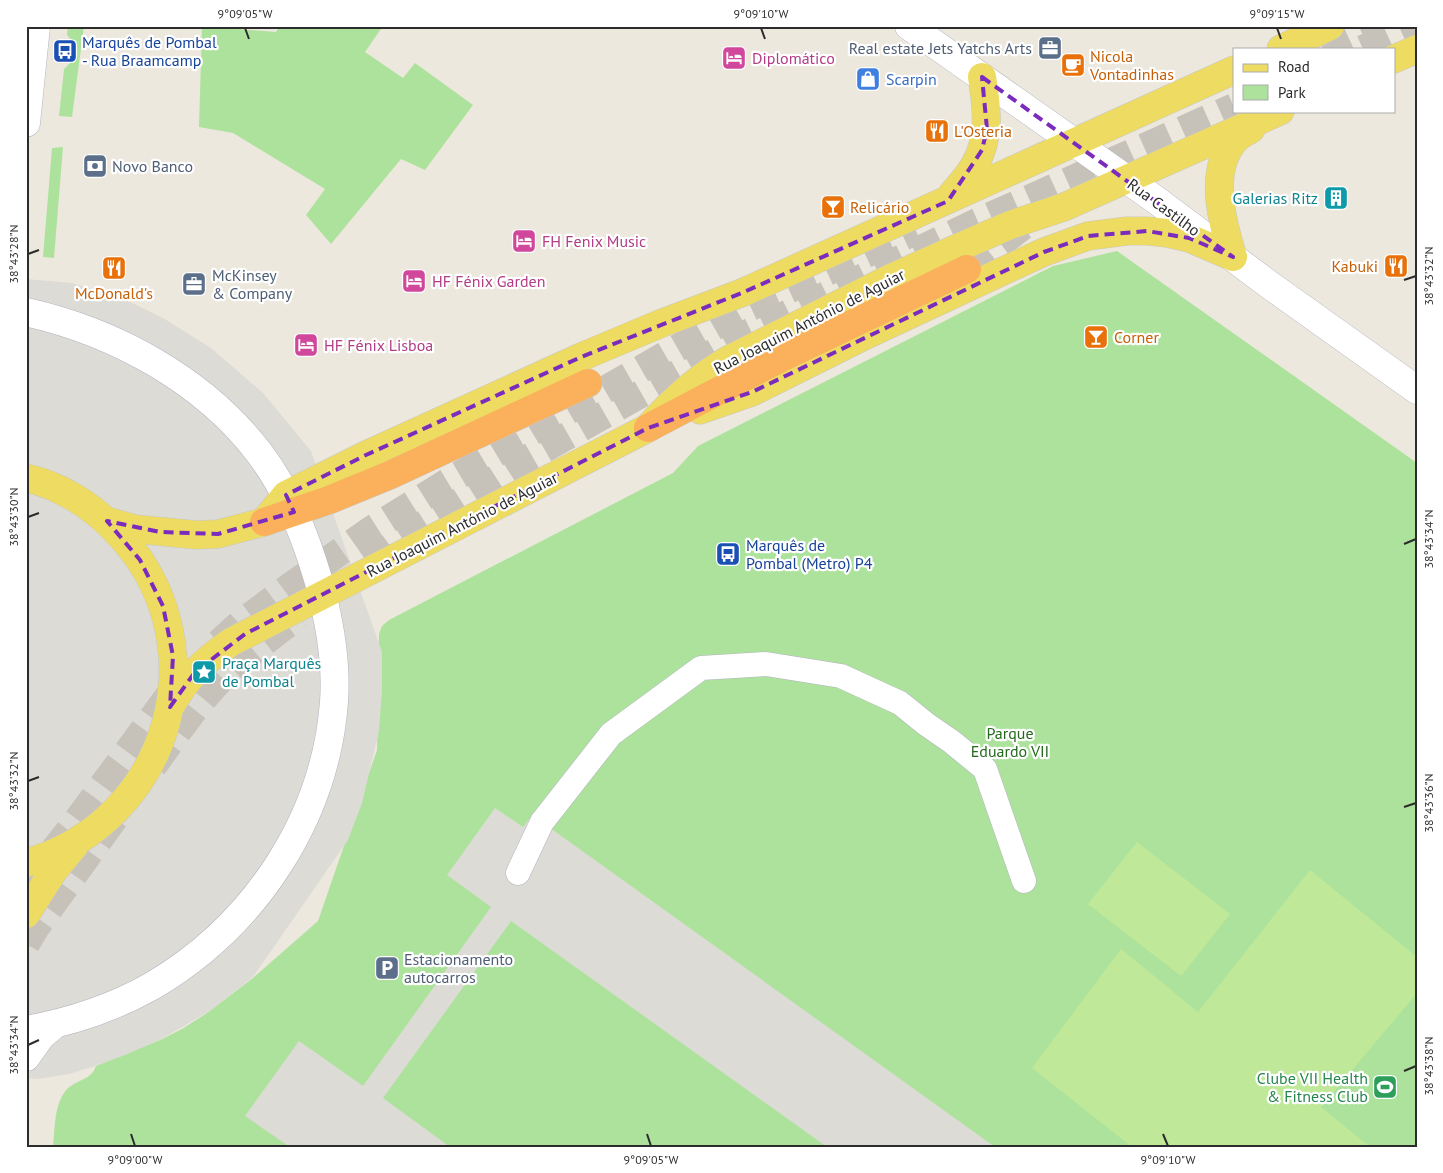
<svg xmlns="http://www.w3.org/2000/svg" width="1443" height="1173" font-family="'PT Sans',sans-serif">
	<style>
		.green { fill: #ade29c }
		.pitch { fill: #bfe998 }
		.plaza { fill: #dddbd5 }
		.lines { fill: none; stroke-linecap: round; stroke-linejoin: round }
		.highway-tunnel { stroke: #c6c2ba; stroke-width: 28; stroke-dasharray: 28 14; stroke-linecap: butt }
		.street-casing { stroke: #b2b3bf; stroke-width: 25 }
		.secondary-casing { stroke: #b2b3bf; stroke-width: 29 }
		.primary-casing { stroke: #c8c8c8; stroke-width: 29 }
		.highway-casing { stroke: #c8c8c8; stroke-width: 29 }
		.street { stroke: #fff; stroke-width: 24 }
		.secondary { stroke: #fff; stroke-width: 28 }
		.primary { stroke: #eedb62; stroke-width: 28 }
		.highway { stroke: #fbb05b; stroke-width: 28 }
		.marked { fill: none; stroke: #7b2cbf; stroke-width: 4; stroke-dasharray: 10 6; stroke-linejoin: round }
		.ticks { fill: none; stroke: #2c2c2c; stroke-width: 2 }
		.labels { text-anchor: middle; stroke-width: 4.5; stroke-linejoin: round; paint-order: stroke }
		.transit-label { font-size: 16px; fill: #164399; stroke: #fff; text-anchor: start }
		.service-label { font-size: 16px; fill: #4e5e75; stroke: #fff; text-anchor: start }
		.food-label { font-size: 16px; fill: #c56008; stroke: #fff; text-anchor: start }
		.hotel-label { font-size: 16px; fill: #b23c85; stroke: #fff; text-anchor: start }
		.shop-label { font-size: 16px; fill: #366cbe; stroke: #fff; text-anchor: start }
		.culture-label { font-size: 16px; fill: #0d838f; stroke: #fff; text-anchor: end }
		.street-label { font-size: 16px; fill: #2c2c2c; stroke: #fff }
		.park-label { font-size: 16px; fill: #24691c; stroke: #fff }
		.leisure-label { font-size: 16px; fill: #27864d; stroke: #fff; text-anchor: end }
		.neatline { fill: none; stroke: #2c2c2c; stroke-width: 2 }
		.ticks-label { font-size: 12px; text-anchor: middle; fill: #2c2c2c }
	</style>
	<rect width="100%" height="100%" fill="#ede8de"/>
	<path class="green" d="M68,26H84L72,117L59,116L64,69L71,62L73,42L67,35Z
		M202,26L276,32L280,26H383L365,52L403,78L415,63L473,105L425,170L401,159L331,244L306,215L325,189L233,133L199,127Z
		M63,147L54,258L43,257L52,148Z
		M1117,251L1417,463V1147H53C55,1130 54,1107 64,1093C73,1079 91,1082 96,1066L160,1040L182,1029L207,1013L253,978L318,921L377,750L379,634L382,626L389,620L673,473L698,446L1053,266Z"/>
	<path class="pitch" d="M1137,842L1230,914L1181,976L1088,904Z
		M1310,870L1417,957V993L1321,1107L1370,1147H1132L1032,1068L1121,949L1198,1012Z"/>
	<path class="plaza" d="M26,279L72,283L124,299L163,318L211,348L263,393L311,451L382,652V691L379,731L362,803L348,840L253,977L210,1011L161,1039L125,1055L95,1066L69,1074L38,1079L26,1078Z
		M495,808L523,827L532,815L995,1147H827L511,921L383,1098L450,1147H290L245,1116L299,1041L363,1086L491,907L447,875Z"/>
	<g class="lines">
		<path class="highway-tunnel" d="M1323,49L1373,26
			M1363,49L1413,26
			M967,269L1027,223
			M368,563L399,540L530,457L750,332L977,222L1234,107
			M219,643L240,624L288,588L371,530L446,483L542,426L742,311L916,231
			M153,766C175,736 196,704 223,677C246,655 272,636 298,616
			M26,886L73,826L176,686
			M26,944L36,927L119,812"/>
		<defs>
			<path id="street" d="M518,873L542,822L611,734L701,668L766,664L841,676L900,703L926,724L952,742L985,769L1024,881"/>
			<path id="secondary" d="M909,26L1156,200L1271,286L1417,390
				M26,123L36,26
				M26,312C115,332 204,380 260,454C288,491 305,535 318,579C329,618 337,661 334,702C325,820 254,926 152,986C113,1008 70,1022 26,1030
				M26,1057L41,1036L54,1025"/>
			<path id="primary" d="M1281,49L1330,26
				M1394,59L1417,49
				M950,197C958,187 968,177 974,166C991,138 987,108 982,77
				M1233,257C1222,222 1207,168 1237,138C1241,134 1247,132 1251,129
				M700,410L752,392L866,335L1044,252L1088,236L1127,231H1147L1167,233L1189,238L1233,257
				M26,478C59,485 91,505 114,529C223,638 174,821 26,863
				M107,521L135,529L197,535L218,534L264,522L286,495L366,455L581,357L662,323L744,292L1234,70
				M170,707C186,678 204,661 231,642L648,428C672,401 698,377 730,359L891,278L962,246L1010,225L1064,207L1280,111
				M26,914L54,870L74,846"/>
			<path id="highway" d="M648,428L781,358L967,269
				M264,522L329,500L390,475L588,383"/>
		</defs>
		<use href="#street" class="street-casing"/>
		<use href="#secondary" class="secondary-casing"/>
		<use href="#primary" class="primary-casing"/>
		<use href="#highway" class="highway-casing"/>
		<use href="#street" class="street"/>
		<use href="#secondary" class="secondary"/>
		<use href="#primary" class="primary"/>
		<use href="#highway" class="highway"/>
	</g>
	<path class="marked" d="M982,77L1233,257L1189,238L1147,231L1088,236L1044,252L752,392L648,428L245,634L195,672L170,707L173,656L163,606L140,560L107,521L160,532L218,534L294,512L286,495L366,455L581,357L744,292L948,201L982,150L987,129Z"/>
	<path class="ticks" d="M245,28L249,39M761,28L765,39M1277,28L1281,39M28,254L39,250M1404,280L1416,276M28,517L39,513M1404,544L1416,539M28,781L39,777M1404,807L1416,803M28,1045L39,1040M1404,1071L1416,1066M131,1134L135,1146M647,1134L651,1146M1163,1134L1168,1146"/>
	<defs>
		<symbol id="office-square" viewBox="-11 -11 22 22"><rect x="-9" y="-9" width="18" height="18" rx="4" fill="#5c6f8a" stroke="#fff"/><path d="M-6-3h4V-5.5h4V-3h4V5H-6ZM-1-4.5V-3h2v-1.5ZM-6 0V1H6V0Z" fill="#fff"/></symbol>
		<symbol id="bus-square" viewBox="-11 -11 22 22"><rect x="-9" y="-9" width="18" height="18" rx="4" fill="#1a4fb4" stroke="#fff"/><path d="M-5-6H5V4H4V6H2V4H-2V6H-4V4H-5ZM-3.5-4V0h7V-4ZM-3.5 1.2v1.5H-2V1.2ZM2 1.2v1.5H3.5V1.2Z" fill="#fff"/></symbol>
		<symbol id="hotel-square" viewBox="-11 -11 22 22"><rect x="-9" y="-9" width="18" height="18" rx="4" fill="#d1479c" stroke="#fff"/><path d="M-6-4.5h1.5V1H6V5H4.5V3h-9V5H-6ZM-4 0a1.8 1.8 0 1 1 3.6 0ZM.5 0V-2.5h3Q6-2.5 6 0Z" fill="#fff"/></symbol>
		<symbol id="cafe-square" viewBox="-11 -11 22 22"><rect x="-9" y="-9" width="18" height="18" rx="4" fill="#e8710a" stroke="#fff"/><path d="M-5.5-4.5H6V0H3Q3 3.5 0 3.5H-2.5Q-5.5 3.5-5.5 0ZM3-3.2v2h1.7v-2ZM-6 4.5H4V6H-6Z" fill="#fff"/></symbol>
		<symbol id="shop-square" viewBox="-11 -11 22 22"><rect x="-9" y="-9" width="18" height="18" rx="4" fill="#3f7fe0" stroke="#fff"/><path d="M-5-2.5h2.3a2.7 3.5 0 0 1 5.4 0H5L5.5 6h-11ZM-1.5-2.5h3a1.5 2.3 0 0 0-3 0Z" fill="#fff"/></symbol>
		<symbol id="restaurant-square" viewBox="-11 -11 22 22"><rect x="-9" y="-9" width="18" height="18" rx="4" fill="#e8710a" stroke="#fff"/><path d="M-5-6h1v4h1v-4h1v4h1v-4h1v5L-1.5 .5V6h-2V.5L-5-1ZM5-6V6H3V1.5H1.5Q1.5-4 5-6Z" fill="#fff"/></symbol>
		<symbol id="bank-square" viewBox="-11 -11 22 22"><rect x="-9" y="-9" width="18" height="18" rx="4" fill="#5c6f8a" stroke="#fff"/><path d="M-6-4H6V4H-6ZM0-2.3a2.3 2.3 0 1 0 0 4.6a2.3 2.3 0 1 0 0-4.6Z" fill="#fff"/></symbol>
		<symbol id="building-square" viewBox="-11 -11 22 22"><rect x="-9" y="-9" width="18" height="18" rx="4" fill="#0f9aa8" stroke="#fff"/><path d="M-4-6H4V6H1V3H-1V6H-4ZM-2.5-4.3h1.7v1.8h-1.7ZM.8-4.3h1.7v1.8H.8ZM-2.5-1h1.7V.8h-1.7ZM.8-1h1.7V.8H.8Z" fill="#fff"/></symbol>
		<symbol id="bar-square" viewBox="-11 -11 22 22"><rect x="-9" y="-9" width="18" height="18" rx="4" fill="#e8710a" stroke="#fff"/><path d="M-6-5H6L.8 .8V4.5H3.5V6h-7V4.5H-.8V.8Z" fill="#fff"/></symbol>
		<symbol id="sight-square" viewBox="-11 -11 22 22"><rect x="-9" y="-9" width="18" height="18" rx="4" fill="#0f9aa8" stroke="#fff"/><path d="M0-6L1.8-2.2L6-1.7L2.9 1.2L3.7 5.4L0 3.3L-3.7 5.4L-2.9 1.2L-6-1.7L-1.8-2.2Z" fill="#fff"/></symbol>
		<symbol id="parking-square" viewBox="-11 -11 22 22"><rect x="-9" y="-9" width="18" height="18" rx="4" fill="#5c6f8a" stroke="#fff"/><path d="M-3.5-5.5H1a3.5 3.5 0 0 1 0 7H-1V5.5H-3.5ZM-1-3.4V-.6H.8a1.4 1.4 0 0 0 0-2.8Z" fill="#fff"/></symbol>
		<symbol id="stadium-square" viewBox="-11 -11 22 22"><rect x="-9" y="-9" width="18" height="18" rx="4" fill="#2e9e5b" stroke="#fff"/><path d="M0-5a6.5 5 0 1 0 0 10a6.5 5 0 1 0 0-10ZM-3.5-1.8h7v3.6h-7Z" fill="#fff"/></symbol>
	</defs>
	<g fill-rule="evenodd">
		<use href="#office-square" x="1036" y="34" width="28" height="28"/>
		<use href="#bus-square" x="51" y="37" width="28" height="28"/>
		<use href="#hotel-square" x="720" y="44" width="28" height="28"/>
		<use href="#cafe-square" x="1059" y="51" width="28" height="28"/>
		<use href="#shop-square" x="854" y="65" width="28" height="28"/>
		<use href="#restaurant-square" x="923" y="117" width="28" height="28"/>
		<use href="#bank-square" x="81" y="152" width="28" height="28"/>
		<use href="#building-square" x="1322" y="184" width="28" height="28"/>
		<use href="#bar-square" x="819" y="193" width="28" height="28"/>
		<use href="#hotel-square" x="510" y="227" width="28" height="28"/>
		<use href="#restaurant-square" x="1382" y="252" width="28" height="28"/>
		<use href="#restaurant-square" x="100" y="254" width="28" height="28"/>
		<use href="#hotel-square" x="400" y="267" width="28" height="28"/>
		<use href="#office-square" x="180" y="270" width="28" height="28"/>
		<use href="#bar-square" x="1082" y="323" width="28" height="28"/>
		<use href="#hotel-square" x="292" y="331" width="28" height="28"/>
		<use href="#bus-square" x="714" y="540" width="28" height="28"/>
		<use href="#sight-square" x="190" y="658" width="28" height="28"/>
		<use href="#parking-square" x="373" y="954" width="28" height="28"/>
		<use href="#stadium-square" x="1371" y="1073" width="28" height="28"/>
	</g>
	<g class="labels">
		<g class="transit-label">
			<text x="82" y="48">Marquês de Pombal<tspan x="82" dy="18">- Rua Braamcamp</tspan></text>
			<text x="746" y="551">Marquês de<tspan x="746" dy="18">Pombal (Metro) P4</tspan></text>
		</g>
		<g class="service-label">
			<text x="1032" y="54" text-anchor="end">Real estate Jets Yatchs Arts</text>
			<text x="112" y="172">Novo Banco</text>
			<text x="212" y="281">McKinsey<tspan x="212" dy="18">&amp; Company</tspan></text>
			<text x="404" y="965">Estacionamento<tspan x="404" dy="18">autocarros</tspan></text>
		</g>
		<g class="food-label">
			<text x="1090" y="62">Nicola<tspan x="1090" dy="18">Vontadinhas</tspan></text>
			<text x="954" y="137">L'Osteria</text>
			<text x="850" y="213">Relicário</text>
			<text x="1378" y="272" text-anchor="end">Kabuki</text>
			<text x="114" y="299" text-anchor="middle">McDonald's</text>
			<text x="1114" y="343">Corner</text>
		</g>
		<g class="hotel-label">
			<text x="752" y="64">Diplomático</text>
			<text x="542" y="247">FH Fenix Music</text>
			<text x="432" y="287">HF Fénix Garden</text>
			<text x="324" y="351">HF Fénix Lisboa</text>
		</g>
		<g class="shop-label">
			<text x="886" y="85">Scarpin</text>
		</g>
		<g class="culture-label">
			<text x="1318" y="204">Galerias Ritz</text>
			<text x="222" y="669" text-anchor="start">Praça Marquês<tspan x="222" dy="18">de Pombal</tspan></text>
		</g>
		<g class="street-label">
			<text transform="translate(1164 207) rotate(36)" y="6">Rua Castilho</text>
			<text transform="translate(809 321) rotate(-27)" y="6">Rua Joaquim António de Aguiar</text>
			<text transform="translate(462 524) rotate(-27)" y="6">Rua Joaquim António de Aguiar</text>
		</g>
		<g class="park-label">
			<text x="1010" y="739">Parque<tspan x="1010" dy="18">Eduardo VII</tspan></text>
		</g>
		<g class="leisure-label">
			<text x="1368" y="1084">Clube VII Health<tspan x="1368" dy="18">&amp; Fitness Club</tspan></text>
		</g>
	</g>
	<rect width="1443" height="1173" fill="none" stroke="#ffffff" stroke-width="55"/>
	<rect x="1233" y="48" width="162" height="65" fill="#ffffff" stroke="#ababab"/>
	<rect x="1243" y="64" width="25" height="8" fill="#eedb62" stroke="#ababab"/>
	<text x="1278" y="72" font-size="15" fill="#2c2c2c">Road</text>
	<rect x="1243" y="85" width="25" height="15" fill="#ade29c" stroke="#ababab"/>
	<text x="1278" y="98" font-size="15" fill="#2c2c2c">Park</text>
	<rect x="28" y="28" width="1388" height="1118" class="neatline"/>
	<g class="ticks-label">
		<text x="245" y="18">9°09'05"W</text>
		<text x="761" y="18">9°09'10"W</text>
		<text x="1277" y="18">9°09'15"W</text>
		<text transform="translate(14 254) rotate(-90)" y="4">38°43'28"N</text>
		<text transform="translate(1429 276) rotate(-90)" y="4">38°43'32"N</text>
		<text transform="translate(14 517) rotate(-90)" y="4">38°43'30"N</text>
		<text transform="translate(1429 539) rotate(-90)" y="4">38°43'34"N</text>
		<text transform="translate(14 781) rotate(-90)" y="4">38°43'32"N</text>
		<text transform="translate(1429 803) rotate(-90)" y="4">38°43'36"N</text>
		<text transform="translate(14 1045) rotate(-90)" y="4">38°43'34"N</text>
		<text transform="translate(1429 1066) rotate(-90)" y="4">38°43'38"N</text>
		<text x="135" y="1164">9°09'00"W</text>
		<text x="651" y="1164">9°09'05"W</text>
		<text x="1168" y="1164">9°09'10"W</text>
	</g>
</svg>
